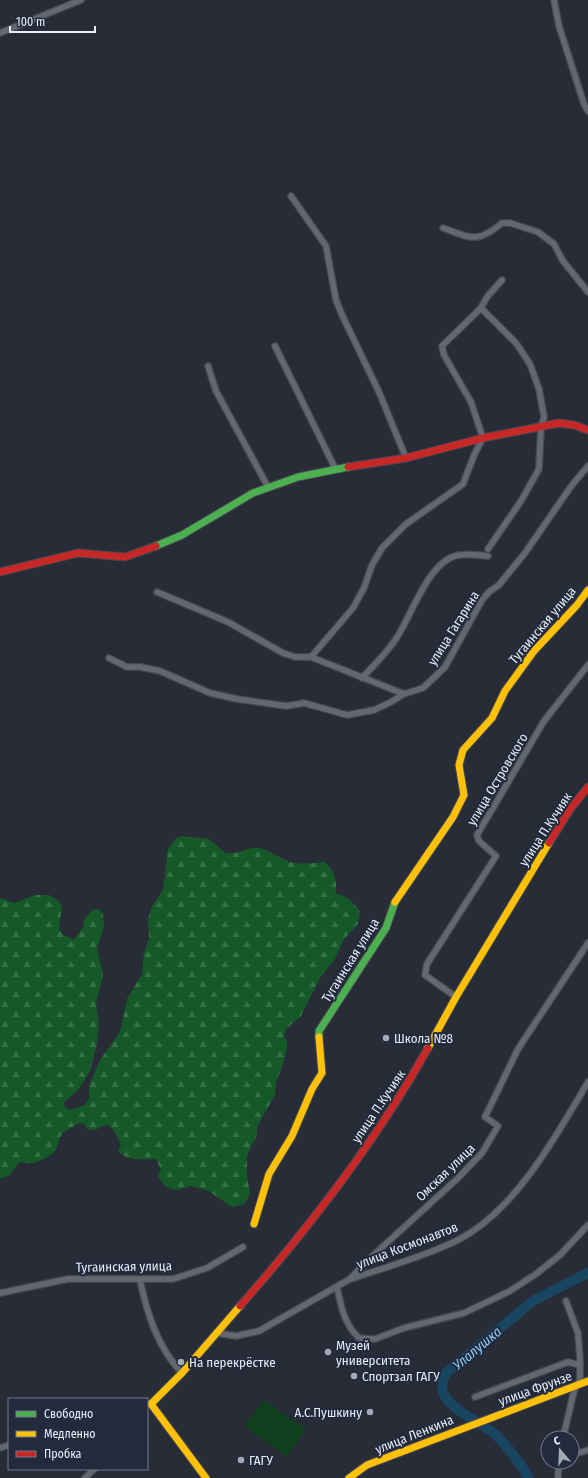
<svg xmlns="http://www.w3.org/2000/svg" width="588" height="1478" font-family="'Fira Sans Condensed',sans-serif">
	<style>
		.forest { fill: url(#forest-firs) }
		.pitch { fill: #103f1d }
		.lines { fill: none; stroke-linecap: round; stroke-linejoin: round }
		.river { stroke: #184660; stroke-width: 10 }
		.street-casing { stroke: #454851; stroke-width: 8 }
		.fast-casing { stroke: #454851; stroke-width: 9 }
		.slow-casing { stroke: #454851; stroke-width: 9 }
		.jam-casing { stroke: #454851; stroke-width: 9 }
		.street { stroke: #64676f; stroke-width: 5.5 }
		.fast { stroke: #4caf50; stroke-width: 7 }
		.slow { stroke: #ffc107; stroke-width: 7 }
		.jam { stroke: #c62828; stroke-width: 7 }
		.poi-dot { fill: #a4a9b5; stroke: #222a3c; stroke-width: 1.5 }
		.labels { text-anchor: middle; stroke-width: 4; stroke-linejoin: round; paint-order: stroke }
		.street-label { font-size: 13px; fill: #e7edf9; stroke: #222a3c }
		.poi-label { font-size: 13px; fill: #e7edf9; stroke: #222a3c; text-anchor: start }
		.water-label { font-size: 14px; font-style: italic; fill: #8ccef7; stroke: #222a3c }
	</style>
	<defs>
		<pattern id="forest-firs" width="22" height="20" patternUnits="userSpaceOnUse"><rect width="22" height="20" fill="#155928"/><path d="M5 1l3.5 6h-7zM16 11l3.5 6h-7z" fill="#377148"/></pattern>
	</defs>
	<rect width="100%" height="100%" fill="#282c36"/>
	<path class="forest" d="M182,836L209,839L225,853C238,855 251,846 259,848C269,850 281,859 290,862C301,865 313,863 325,862C335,871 337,880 336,893L349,899L360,911L358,924L344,939L335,959L321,976L301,1016L286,1029L284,1036L287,1042V1048L282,1068L276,1081L275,1095L258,1125L256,1139L252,1144L247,1157V1177L250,1192L248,1199L244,1204L232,1207L209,1191L191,1186L178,1190L171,1189L166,1187L158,1177L161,1170L156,1159C142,1159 128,1162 118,1151L121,1145L113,1129L107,1125L94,1130L87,1129L84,1124L78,1123C73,1128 67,1129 63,1133C58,1138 59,1142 57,1147C55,1154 43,1160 37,1162C21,1167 24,1153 10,1175L0,1179V898L14,903L35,895H49L59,901L62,907L59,928L62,934L74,940L83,927L84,920L92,910L98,909L103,914L104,927L97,947L103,975L96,1004L99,1023L97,1044L90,1071L79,1089L64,1102L65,1108L72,1110L85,1105L89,1099V1086L100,1060L120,1032L127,999L142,974L144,953L149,939L148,919L152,906L163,890L168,849L176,838Z"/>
	<path class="pitch" d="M264,1400L306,1429L287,1457L244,1426Z"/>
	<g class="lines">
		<path class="river" d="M529,1478C520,1463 508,1447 495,1434C482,1422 442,1408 442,1386C442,1382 444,1378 445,1374L533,1301L588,1273"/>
		<defs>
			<path id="street" d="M554,0L559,26L584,104L588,111
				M0,33L81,0
				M291,196L326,246L336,300L342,315L379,392L406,458
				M443,228C471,238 477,244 502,223H510L538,232L554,244L563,261L588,292
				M481,308L516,343L530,364L539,389L544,417L541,427L539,469L521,501L488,549
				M275,346L335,468
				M208,366L216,391L268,487
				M157,592L228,622L283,653L295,657H311L404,694L423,688L445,667L482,600L489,592L499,585L525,553L572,485L588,466
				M311,657L353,608L364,588L372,565L382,548L406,524L463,484L475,453L483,438L471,402L444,355L442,346L481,308L487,297L502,280
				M109,658L127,667H140L160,671L210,693L237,699L286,706L304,703L347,715L374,710L391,702L404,694
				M362,678C375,664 390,650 399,634C412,613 429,563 455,556C466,553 477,555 488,556
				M456,997L425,975L427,964L496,856L479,841L477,835L544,721L588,665
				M351,1279C386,1267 423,1257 456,1241C515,1212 556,1136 588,1082
				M140,1280C147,1314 158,1348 182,1373
				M337,1287C341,1306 344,1324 359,1338L375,1339L404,1328L464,1313L510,1291L536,1274L560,1255L588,1225
				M0,1293L68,1279H173L207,1268L243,1247
				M217,1333L236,1336L259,1331L350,1279L367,1261L457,1179L482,1153L498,1126L485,1117L518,1049L588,943
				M475,1397L568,1362L579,1365
				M563,1438L574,1391L580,1380V1360L578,1333L566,1301
				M0,1448L9,1445
				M572,1455L588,1450
				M85,1478L94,1469
				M558,1478L559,1462"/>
			<path id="fast" d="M156,546L182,535L253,493L298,477L348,467
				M319,1037V1031L386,928L395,902"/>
			<path id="slow" d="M395,902L453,817L464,795L459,765L463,750L492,718L505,691L534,651L577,605L588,590
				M428,1048L456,997L549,843
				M254,1224L269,1174L292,1136L312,1089L322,1073L319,1037
				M206,1478L151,1404L182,1373L240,1306
				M349,1478L367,1465L588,1381"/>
			<path id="jam" d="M348,467L406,458L483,438L559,423L574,425L588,430
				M0,572L78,553L125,557L156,546
				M549,843L571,808L588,787
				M240,1306C308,1229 378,1138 428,1048"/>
		</defs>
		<use href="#street" class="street-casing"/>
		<use href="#fast" class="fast-casing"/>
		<use href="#slow" class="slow-casing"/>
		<use href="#jam" class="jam-casing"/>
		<use href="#street" class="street"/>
		<use href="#fast" class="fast"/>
		<use href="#slow" class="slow"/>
		<use href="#jam" class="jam"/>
	</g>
	<g class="poi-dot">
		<circle cx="386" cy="1038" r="4"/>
		<circle cx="328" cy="1352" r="4"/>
		<circle cx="181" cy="1362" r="4"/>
		<circle cx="354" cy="1376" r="4"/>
		<circle cx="370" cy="1412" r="4"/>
		<circle cx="241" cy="1460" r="4"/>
	</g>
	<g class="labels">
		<g class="street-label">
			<text transform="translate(542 625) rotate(-50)" y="5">Тугаинская улица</text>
			<text transform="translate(453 628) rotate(-58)" y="5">улица Гагарина</text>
			<text transform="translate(497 779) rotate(-59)" y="5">улица Островского</text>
			<text transform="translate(545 829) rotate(-57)" y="5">улица П.Кучияк</text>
			<text transform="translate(350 960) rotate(-58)" y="5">Тугаинская улица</text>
			<text transform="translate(378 1106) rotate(-56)" y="5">улица П.Кучияк</text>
			<text transform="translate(445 1172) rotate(-44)" y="5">Омская улица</text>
			<text transform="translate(407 1245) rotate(-21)" y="5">улица Космонавтов</text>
			<text transform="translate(124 1266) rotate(-1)" y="5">Тугаинская улица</text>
			<text transform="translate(535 1388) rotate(-20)" y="5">улица Фрунзе</text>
			<text transform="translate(414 1434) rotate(-22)" y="5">улица Ленкина</text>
		</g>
		<g class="poi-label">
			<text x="394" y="1043">Школа №8</text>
			<text x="336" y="1350">Музей<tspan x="336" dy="15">университета</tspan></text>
			<text x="189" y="1367">На перекрёстке</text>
			<text x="362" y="1381">Спортзал ГАГУ</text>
			<text x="362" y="1417" text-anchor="end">А.С.Пушкину</text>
			<text x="249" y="1465">ГАГУ</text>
		</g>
		<g class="water-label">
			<text transform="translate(477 1348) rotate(-40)" y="5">Улалушка</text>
		</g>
	</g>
	<rect x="8" y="1398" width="140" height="72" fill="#222a3c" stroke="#717888"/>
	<rect x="16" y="1411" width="20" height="6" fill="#4caf50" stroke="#717888"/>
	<text x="44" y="1418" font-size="12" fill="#e7edf9">Свободно</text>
	<rect x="16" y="1431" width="20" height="6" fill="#ffc107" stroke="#717888"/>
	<text x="44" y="1438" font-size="12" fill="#e7edf9">Медленно</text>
	<rect x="16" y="1451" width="20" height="6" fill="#c62828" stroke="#717888"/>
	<text x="44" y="1458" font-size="12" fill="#e7edf9">Пробка</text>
	<g transform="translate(560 1450) rotate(341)"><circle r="19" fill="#222a3c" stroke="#717888"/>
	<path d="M0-3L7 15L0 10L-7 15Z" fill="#a4a9b5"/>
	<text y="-6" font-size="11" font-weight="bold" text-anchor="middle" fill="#e7edf9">С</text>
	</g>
	<path d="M10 26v6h85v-6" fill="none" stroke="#e7edf9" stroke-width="2"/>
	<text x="16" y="26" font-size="12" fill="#e7edf9" stroke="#222a3c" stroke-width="3" paint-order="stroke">100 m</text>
</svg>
